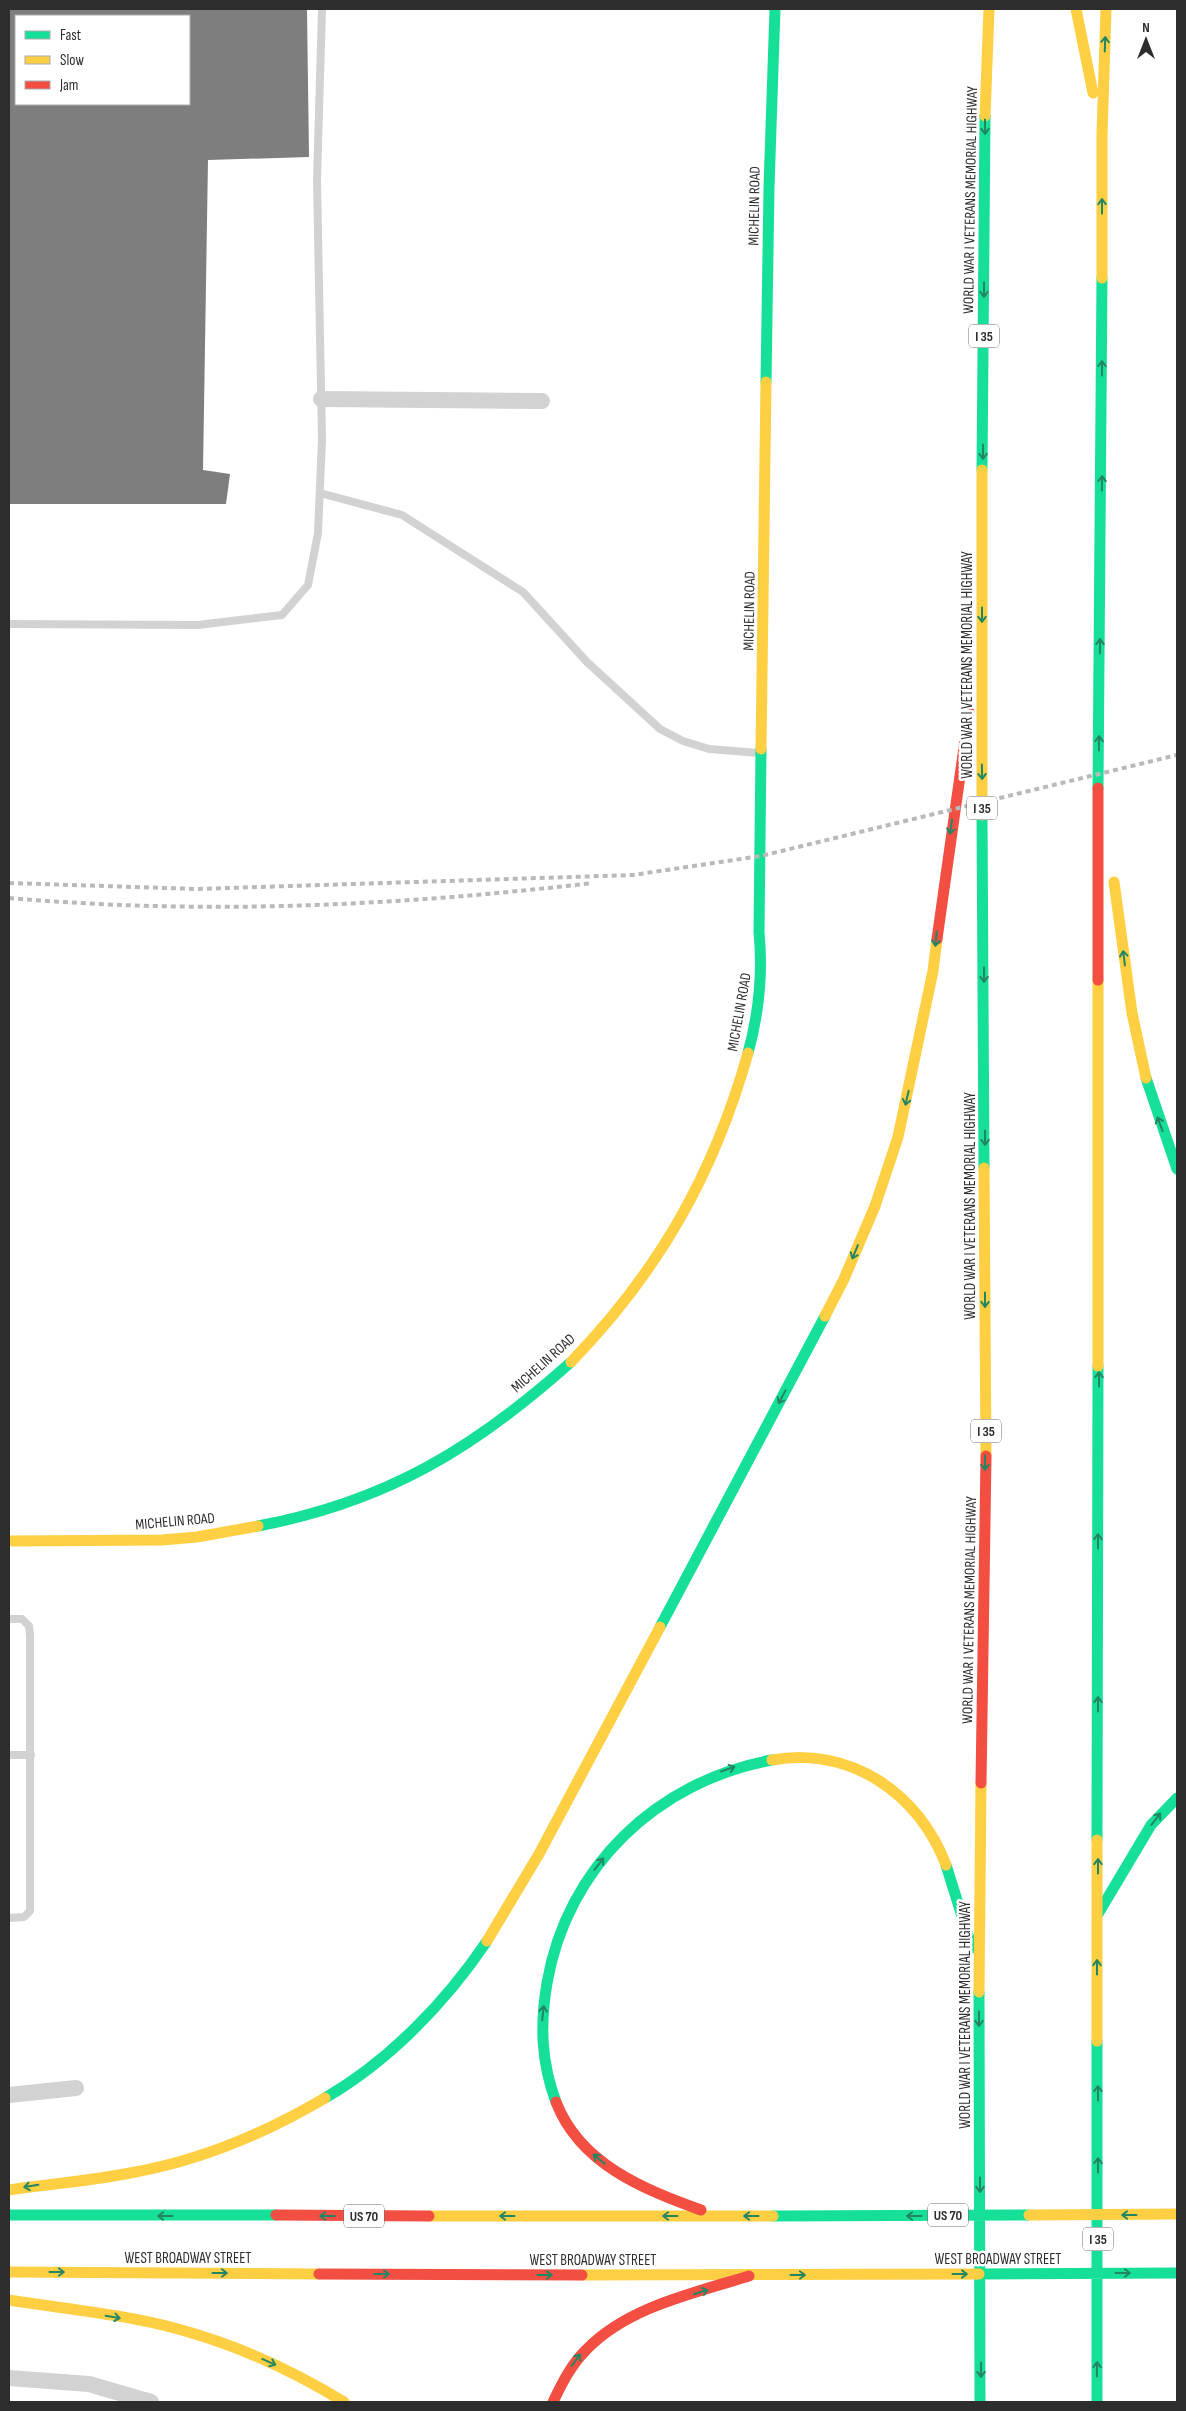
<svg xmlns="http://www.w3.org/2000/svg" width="1186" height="2411" font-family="'Sofia Sans Condensed',sans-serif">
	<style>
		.building { fill: #7e7e7e; fill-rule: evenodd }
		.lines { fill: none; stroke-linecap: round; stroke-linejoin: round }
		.lane { stroke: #d2d2d2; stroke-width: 8 }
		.street { stroke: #d2d2d2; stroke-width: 16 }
		.fast { stroke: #16e098; stroke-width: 11 }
		.slow { stroke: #ffcf43; stroke-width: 11 }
		.jam { stroke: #f24e42; stroke-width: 11 }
		.rail { stroke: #b9b9b9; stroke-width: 4; stroke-dasharray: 5 4; stroke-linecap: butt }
		.oneway { stroke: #228662 }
		.labels { text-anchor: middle; stroke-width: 5; stroke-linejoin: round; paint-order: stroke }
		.shield { fill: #fff; stroke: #6c6c6c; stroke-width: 1 }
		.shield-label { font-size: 14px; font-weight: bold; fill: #2d2d2d }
		.street-label { font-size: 15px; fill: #2d2d2d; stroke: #fff }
	</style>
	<rect width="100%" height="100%" fill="#fff"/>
	<path class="building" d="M9,9H307L309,157L208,160L203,470L230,474L226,504H9ZM16,16H189V104H16Z"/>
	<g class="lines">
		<path class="lane" d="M320,493L402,515L523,592L587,662L660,729L683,741L709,749L759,753
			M9,624L198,625L282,615L308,585L318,533L322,440L317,180L322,9
			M9,1619H22L29,1626L30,1635V1911L24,1917L9,1918
			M9,1755H31"/>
		<path class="street" d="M321,399L542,401
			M9,2095L76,2088
			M9,2378L89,2384L151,2402"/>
		<path class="fast" d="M766,382L769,187L775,9
			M982,470L985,116
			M1098,788L1102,278
			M982,815L984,1168
			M748,1053C759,1013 763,973 759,932L761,749
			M1146,1078L1177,1169
			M258,1526C386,1502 475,1448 571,1362
			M660,1627L825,1316
			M1097,1840L1098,1366
			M946,1865L972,1948
			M1098,1914L1151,1825L1177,1798
			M979,1992L980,2402
			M325,2098C389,2061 446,2002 487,1941
			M556,2102C541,2062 540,2024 547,1983C567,1867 657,1781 772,1760
			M9,2215H276
			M773,2216L1029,2215
			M979,2274L1177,2273
			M1097,2402V2041"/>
		<path class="slow" d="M1076,9L1093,93
			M985,116L989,9
			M1102,278V135L1106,9
			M761,749L766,382
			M982,815V470
			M1114,882L1132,1013L1146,1078
			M984,1168L986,1456
			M825,1316L844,1279L875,1206L898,1137L933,971L937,939
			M571,1362C659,1271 714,1174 748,1053
			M1098,1366V980
			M9,1541L162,1540L197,1537L258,1526
			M772,1760C850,1746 919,1793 946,1865
			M487,1941L539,1854L660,1627
			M979,1992L981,1783
			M1097,2041V1840
			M9,2190C49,2184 90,2181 130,2173C200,2161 264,2134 325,2098
			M1029,2215L1177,2214
			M429,2216H773
			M9,2272L319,2274
			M582,2275L979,2274
			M9,2300C65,2309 123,2314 178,2329C237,2345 292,2370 344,2402"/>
		<path class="jam" d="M937,939L969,712
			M1098,980V788
			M981,1783L986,1456
			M556,2102C580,2164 643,2189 701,2210
			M276,2215L429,2216
			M319,2274L582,2275
			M553,2402C562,2383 571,2365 586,2350C627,2307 694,2293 749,2276"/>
		<path class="rail" d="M9,883L197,889L633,875L761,856L1177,755
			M9,898C206,915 396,906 592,883"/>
	</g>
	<defs><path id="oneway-shaft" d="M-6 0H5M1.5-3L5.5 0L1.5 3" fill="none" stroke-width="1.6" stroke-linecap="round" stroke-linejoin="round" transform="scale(1.25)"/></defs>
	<g class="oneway">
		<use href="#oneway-shaft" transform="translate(1105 44) rotate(-88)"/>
		<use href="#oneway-shaft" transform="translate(985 127) rotate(90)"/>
		<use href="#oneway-shaft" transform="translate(1102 206) rotate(-90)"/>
		<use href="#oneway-shaft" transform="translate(984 290) rotate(90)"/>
		<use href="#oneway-shaft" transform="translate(1102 368) rotate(-90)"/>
		<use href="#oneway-shaft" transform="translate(983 452) rotate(90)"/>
		<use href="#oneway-shaft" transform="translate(1102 483) rotate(-89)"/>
		<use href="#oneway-shaft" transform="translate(982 615) rotate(90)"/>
		<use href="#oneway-shaft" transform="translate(1100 646) rotate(-89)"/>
		<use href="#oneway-shaft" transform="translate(1099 743) rotate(-89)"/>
		<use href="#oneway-shaft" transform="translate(982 772) rotate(89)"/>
		<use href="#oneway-shaft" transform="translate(951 827) rotate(98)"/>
		<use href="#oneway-shaft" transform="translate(936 939) rotate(96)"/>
		<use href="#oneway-shaft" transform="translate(1124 958) rotate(-97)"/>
		<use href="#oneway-shaft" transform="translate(984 975) rotate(90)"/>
		<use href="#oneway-shaft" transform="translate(907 1098) rotate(103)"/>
		<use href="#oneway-shaft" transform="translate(1160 1124) rotate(-110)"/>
		<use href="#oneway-shaft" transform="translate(985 1138) rotate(90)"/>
		<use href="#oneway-shaft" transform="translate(855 1252) rotate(113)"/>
		<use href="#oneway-shaft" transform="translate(985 1300) rotate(90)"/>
		<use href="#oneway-shaft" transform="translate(1099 1379) rotate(-90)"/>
		<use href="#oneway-shaft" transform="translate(782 1397) rotate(118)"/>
		<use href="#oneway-shaft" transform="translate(985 1463) rotate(91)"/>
		<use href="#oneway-shaft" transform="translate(1098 1541) rotate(-90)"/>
		<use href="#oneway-shaft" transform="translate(1098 1704) rotate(-90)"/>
		<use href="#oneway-shaft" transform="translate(728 1769) rotate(-19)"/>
		<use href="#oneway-shaft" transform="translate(1156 1819) rotate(-52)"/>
		<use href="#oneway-shaft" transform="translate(599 1864) rotate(-52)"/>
		<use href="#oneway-shaft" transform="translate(1098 1866) rotate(-90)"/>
		<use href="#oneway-shaft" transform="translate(1097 1967) rotate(-90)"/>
		<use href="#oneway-shaft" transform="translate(543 2013) rotate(-84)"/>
		<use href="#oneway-shaft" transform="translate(979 2019) rotate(90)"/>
		<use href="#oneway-shaft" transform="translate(1098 2093) rotate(-91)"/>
		<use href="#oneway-shaft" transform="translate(599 2159) rotate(-140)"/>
		<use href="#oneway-shaft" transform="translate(1098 2165) rotate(-90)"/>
		<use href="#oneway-shaft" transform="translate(980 2185) rotate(90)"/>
		<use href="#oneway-shaft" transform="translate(31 2186) rotate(170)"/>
		<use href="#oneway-shaft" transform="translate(1129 2215) rotate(180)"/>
		<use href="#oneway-shaft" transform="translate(165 2216) rotate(-180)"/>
		<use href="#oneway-shaft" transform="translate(327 2216) rotate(-180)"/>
		<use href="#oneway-shaft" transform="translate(507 2216) rotate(-180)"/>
		<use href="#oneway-shaft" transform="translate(670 2216) rotate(-180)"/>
		<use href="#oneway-shaft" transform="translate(751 2216) rotate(180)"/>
		<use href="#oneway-shaft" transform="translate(914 2216) rotate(180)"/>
		<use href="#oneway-shaft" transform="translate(57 2272)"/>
		<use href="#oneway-shaft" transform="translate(220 2273)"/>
		<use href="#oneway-shaft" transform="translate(1123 2273)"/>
		<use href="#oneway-shaft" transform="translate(382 2274)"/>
		<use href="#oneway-shaft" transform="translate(960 2274)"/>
		<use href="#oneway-shaft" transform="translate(545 2275)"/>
		<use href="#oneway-shaft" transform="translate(798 2275)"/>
		<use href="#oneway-shaft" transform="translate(701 2292) rotate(-18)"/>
		<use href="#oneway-shaft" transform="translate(113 2317) rotate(9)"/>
		<use href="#oneway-shaft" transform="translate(576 2360) rotate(-53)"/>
		<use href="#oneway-shaft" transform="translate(269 2362) rotate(24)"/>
		<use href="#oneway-shaft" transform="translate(1097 2369) rotate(-89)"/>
		<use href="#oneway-shaft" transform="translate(981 2370) rotate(90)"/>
	</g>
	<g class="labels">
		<g class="shield">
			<rect x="969" y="324.5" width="30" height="23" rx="4"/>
			<rect x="967" y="796.5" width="30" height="23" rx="4"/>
			<rect x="971" y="1419.5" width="30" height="23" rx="4"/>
			<rect x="928" y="2203.5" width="40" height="23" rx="4"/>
			<rect x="344" y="2204.5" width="40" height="23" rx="4"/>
			<rect x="1083" y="2227.5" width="30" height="23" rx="4"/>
		</g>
		<g class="shield-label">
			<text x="984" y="341">I 35</text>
			<text x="982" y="813">I 35</text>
			<text x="986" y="1436">I 35</text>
			<text x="948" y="2220">US 70</text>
			<text x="364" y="2221">US 70</text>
			<text x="1098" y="2244">I 35</text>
		</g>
		<g class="street-label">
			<text transform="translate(970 200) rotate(-89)" y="5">WORLD WAR I VETERANS MEMORIAL HIGHWAY</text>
			<text transform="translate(754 206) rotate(-89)" y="5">MICHELIN ROAD</text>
			<text transform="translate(749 611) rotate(-89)" y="5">MICHELIN ROAD</text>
			<text transform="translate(967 665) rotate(-90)" y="5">WORLD WAR I VETERANS MEMORIAL HIGHWAY</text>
			<text transform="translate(739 1012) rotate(-80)" y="5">MICHELIN ROAD</text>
			<text transform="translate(970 1206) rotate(-90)" y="5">WORLD WAR I VETERANS MEMORIAL HIGHWAY</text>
			<text transform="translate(543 1363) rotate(-42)" y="5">MICHELIN ROAD</text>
			<text transform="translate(175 1521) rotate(-5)" y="5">MICHELIN ROAD</text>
			<text transform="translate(969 1610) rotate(-89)" y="5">WORLD WAR I VETERANS MEMORIAL HIGHWAY</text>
			<text transform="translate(965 2015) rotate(-90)" y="5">WORLD WAR I VETERANS MEMORIAL HIGHWAY</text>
			<text x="188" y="2263">WEST BROADWAY STREET</text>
			<text x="998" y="2264">WEST BROADWAY STREET</text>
			<text x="593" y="2265">WEST BROADWAY STREET</text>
		</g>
	</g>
	<rect width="1186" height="2411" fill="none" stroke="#2d2d2d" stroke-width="20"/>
	<rect x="15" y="15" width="175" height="90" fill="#ffffff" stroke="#ababab"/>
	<rect x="25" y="31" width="25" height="8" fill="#16e098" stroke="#ababab"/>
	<text x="60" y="40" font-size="15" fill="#2d2d2d">Fast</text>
	<rect x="25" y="56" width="25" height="8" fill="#ffcf43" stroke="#ababab"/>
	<text x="60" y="65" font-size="15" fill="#2d2d2d">Slow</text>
	<rect x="25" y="81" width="25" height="8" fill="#f24e42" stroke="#ababab"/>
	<text x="60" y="90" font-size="15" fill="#2d2d2d">Jam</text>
	<g transform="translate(1146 40)" stroke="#ffffff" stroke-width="4" paint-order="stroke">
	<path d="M0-4L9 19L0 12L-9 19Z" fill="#2d2d2d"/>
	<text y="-8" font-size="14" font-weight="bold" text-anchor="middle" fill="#2d2d2d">N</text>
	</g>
</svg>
